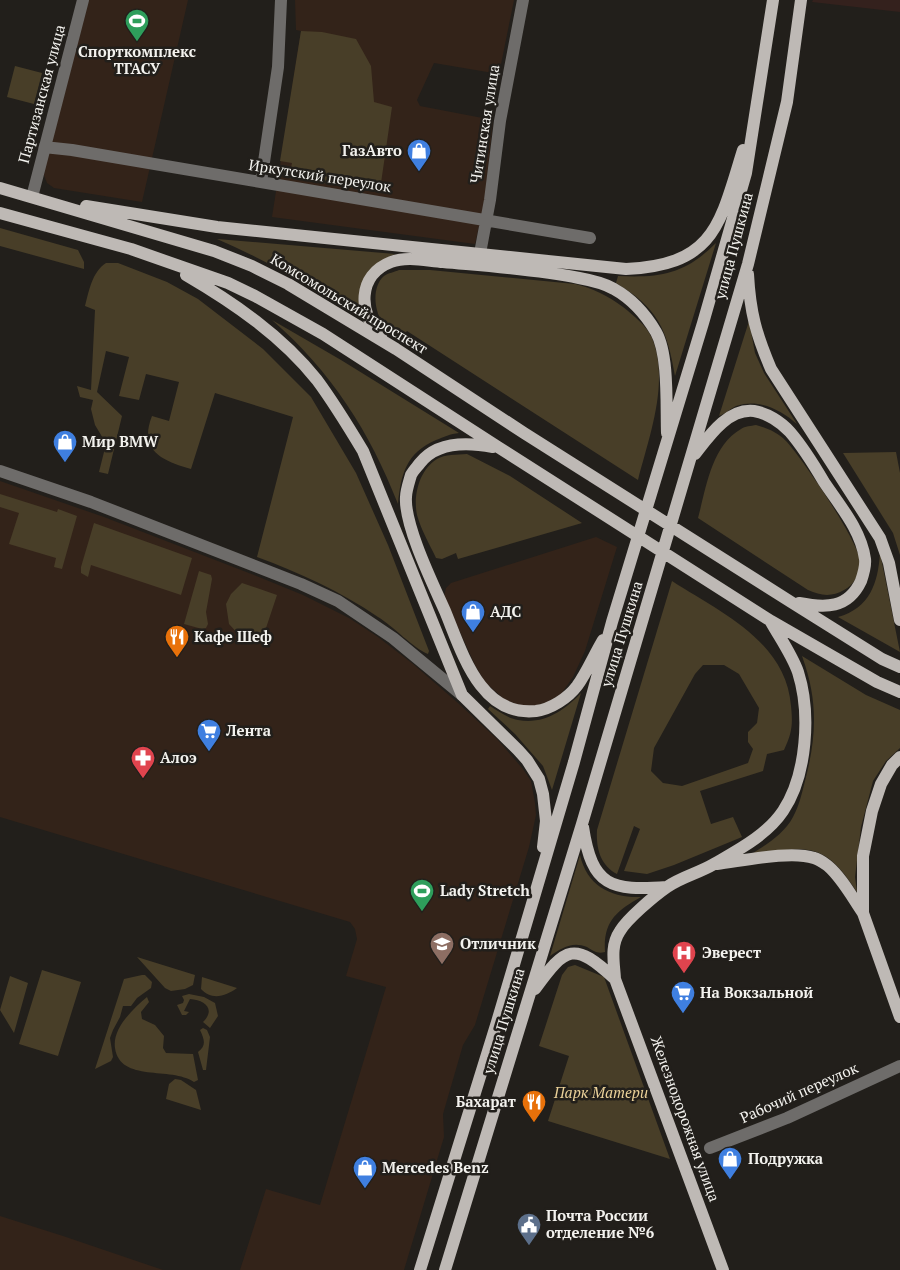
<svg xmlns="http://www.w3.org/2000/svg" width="900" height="1270" font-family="'PT Serif',serif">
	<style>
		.commercial { fill: #332319 }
		.education { fill: #34211d }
		.green { fill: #483e28; fill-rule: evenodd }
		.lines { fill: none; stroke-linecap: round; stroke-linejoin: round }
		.minor { stroke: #6e6c6a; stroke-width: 12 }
		.major { stroke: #beb9b5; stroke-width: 12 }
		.labels { text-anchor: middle; stroke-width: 5; stroke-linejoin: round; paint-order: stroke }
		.poi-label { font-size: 15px; font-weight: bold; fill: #f3f2ee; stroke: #221f1b; text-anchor: start }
		.street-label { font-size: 15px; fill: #f3f2ee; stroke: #221f1b }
		.park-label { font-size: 15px; font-style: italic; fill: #ead199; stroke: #221f1b }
	</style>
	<rect width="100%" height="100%" fill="#221f1b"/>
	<path class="commercial" d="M89,0H188L142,202L54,188L47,183L44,175L45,168Z
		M295,0H514L499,74L434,63L417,100L420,106L493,120L485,199L475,244L272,217L301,31L296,30Z
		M0,481L104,517L254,575L303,595L349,618L378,637L413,664L458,703L497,739L523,769L531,781L535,803L536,815L529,847L475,1025L463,1045L443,1114L444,1137L404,1270H240L266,1189L320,1205L386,987L346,976L357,939L355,929L350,922L0,817Z
		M596,537L617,547L585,651L573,677L561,694L548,702L534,706L520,705L505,700L485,682L475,665L444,597L446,588L451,583Z
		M0,1216L63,1236L163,1270H0Z"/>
	<path class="education" d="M813,0H900V12L812,2Z"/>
	<path class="green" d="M301,31L322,32L356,39L371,66L374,102L392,107L381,183L376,185L374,191L289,178L292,163L280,161Z
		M15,66L42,73L34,104L7,97Z
		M0,228L78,250L84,262V269L0,246Z
		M217,239L395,254C369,265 355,288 361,316C314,287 267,261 217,239Z
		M716,243L675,376C667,329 658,308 616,283L618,276C661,278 685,274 716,243Z
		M106,263H118L167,282L198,299L263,349L311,397L356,473L388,545L429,651L428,654C413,648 393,626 378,617C340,591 300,573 257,557L293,417L215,393L191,469C163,461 138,451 152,416L169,421L179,382L146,374L139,400L119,396L129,357L106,351L97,392L122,416L108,474L99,472L104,452V440L95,425L91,409L93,400L80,397L77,386L91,390L95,310L85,306C89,291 92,272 106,263Z
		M399,270H430L575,284C593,288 608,296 623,307C633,315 646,325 652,338C670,382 649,437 638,480L407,331L401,337C396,334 389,330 385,326C374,314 371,287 384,276C388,273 395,272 399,270Z
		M272,320L341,360L459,433C450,434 444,437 436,440C406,453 401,474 398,504C370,432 331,371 272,320Z
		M749,321L755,353L764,373L797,424C781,410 759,398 736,406C730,409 725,414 719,416Z
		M756,425C767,428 777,432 786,441C802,458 858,540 860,561C861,573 854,585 844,590C832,597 821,596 808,590L698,518C706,489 711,446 741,429C745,426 751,426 756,425Z
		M896,452L900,473V555L893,533L843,453Z
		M467,454L510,476L582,523L458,559L456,553L442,559L436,558C430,545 421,530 417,515C413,496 419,470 437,459C445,454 457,455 467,454Z
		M0,494L57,512L58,509L77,516L62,569L54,567L56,558L9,544L19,513L0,507Z
		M94,523L192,558L181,595L91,565L88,577L81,573V567Z
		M880,553L900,652L838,617C870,608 878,583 880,553Z
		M199,571L211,575L212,579L206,612L208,624L206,628L202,629L184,624Z
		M672,581C720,612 786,641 791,706C793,725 792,733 784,750L767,754L763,771L700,791L711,824L733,817L742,837L674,865L647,874L624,871L640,829L634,826L617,874C600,865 596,848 597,830ZM703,665H724L739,674L759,708L757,723L748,732V742L753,749L748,763L682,786L663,783L651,771L654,748L695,674Z
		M242,583L277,595L261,643L241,637L229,624L226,604L231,594Z
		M802,656L866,695L900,710V748L886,761L873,781L861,827L855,877L857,892C823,839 807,847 750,855C766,845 784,834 793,817C799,806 802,793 805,781C817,735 818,700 802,656Z
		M581,693L552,790L543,766L515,734L488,709L490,706C498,711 509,719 518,720C544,725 565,710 581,693Z
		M580,855C587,886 611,898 641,897C616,911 603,922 605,952C597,954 594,951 587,947C572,941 562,948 550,956Z
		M137,957L195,975L193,985L185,989L171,991L165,988Z
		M575,965L604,977L670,1159L548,1121L569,1056L539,1046L562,975L568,967Z
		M42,970L81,982L58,1056L19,1044Z
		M142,975H145L152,982L151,988L137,998L131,1006H123L120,1017L113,1030L110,1038L113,1057L111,1061L95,1069L124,979Z
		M10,976L28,983L14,1033L0,1010Z
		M202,977L237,988C226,996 212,1001 201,989Z
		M189,994L204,997L215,1003L218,1016L210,1028L203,1022C216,1009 205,1000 190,999L184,1011L189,1012L186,1015H182L177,1005L183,1003L184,1000L182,996Z
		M147,997L149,1002L141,1012L142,1019L155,1025L164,1036L163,1048L166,1053L193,1054L198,1080L194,1082C171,1066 120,1083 115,1048C112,1028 134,1008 147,997Z
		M203,1028L207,1030L210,1037L206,1070H203L198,1052C207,1045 204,1039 200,1030Z
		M175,1079L181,1080L196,1090L201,1110L166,1099L169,1084Z"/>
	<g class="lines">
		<path class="minor" d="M44,147L72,150L590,238
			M261,182L278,67L281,0
			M32,197L83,0
			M478,264L490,200L500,121L523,0
			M0,471L91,502L301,584L338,601L393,638L462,695
			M710,1148L787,1118L900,1066"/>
		<path class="major" d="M0,188L214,251L252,266L288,284L396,349L524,433L791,602L882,659L900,667
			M86,206L217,227L626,269C715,265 720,224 743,150
			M0,213L131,249L228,283L255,296L323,334L498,447L771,621L877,682L900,692
			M748,274C750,312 756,334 771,369L880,538L889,563L900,620
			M186,275C234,303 282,336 317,380C334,403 348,426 363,451L462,695L518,750L527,760L539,779L543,794L546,821L543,847
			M381,336C358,314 357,275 391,262C407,256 427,261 443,262C487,266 535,269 579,278C590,280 604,283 614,289C632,299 646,315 656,332C669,355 666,406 667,433
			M493,447C467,442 437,441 420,463C417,467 413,471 411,475C409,482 406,491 406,497C404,525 433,584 445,611C462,652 480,717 536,711C551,709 568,698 577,686C587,672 594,655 603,640
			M695,454C709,436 728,408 754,411C767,413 781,422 790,432C803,447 814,465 824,482C840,506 861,530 865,559C866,566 863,575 861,581C848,609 825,608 799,603
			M900,757L892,765L881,784L872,811L863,856V913L900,1017
			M583,827C592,887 611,891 667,887
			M717,864C742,861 791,850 814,858C819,859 824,863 828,866C842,878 852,897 863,913
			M535,989C566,946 574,941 615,979
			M420,1270L497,1022L574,762L612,622L703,323L746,173L773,0
			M445,1270L582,824L748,264L787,102L801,0
			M723,1270L615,979C614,962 610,946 620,931C627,919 654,896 667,887C681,877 699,873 714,864C738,850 767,835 783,811C807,775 811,713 798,672C792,655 780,638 771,622"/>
	</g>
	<defs>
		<symbol id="stadium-pin" viewBox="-11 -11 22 30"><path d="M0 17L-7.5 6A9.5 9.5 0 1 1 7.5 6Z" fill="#2e9e5b" stroke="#221f1b"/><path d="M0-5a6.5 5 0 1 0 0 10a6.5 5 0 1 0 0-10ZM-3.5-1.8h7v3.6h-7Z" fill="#fff"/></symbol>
		<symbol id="shop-pin" viewBox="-11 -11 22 30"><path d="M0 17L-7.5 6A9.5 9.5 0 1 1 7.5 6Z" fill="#3f7fe0" stroke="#221f1b"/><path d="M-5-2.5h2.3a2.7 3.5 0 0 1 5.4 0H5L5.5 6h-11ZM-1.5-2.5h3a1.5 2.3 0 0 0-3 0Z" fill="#fff"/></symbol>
		<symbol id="restaurant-pin" viewBox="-11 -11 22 30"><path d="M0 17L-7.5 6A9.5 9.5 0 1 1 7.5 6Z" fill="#e8710a" stroke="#221f1b"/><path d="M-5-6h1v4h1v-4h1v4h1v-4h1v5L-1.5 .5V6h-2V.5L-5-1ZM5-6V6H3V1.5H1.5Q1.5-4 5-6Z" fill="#fff"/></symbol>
		<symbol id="supermarket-pin" viewBox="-11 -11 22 30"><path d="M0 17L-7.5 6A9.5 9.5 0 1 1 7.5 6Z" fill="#3f7fe0" stroke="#221f1b"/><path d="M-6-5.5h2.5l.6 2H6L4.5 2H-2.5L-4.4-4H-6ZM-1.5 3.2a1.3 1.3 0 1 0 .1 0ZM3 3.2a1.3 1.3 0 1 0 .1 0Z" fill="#fff"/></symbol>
		<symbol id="pharmacy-pin" viewBox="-11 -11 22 30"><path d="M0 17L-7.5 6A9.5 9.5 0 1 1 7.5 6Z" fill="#e0444e" stroke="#221f1b"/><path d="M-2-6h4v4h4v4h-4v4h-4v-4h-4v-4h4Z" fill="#fff"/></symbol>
		<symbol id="school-pin" viewBox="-11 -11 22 30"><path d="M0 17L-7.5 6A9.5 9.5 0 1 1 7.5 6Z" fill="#8d6e63" stroke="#221f1b"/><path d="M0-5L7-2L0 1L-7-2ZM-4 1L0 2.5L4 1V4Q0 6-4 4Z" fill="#fff"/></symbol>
		<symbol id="hospital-pin" viewBox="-11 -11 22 30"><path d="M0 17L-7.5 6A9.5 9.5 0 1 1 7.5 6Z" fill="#e0444e" stroke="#221f1b"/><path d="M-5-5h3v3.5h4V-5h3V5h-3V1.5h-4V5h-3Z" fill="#fff"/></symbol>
		<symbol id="civic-pin" viewBox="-11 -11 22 30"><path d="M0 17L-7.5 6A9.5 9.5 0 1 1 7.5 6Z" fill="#5c6f8a" stroke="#221f1b"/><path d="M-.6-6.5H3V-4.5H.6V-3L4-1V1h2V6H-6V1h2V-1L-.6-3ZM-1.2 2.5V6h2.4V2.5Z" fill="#fff"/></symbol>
	</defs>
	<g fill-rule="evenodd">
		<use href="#stadium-pin" x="123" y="7" width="28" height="38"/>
		<use href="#shop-pin" x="405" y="137" width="28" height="38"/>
		<use href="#shop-pin" x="51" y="428" width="28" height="38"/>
		<use href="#shop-pin" x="459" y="598" width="28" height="38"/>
		<use href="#restaurant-pin" x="163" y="623" width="28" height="38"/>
		<use href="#supermarket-pin" x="195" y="717" width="28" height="38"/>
		<use href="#pharmacy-pin" x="129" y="744" width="28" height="38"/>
		<use href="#stadium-pin" x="408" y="877" width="28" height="38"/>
		<use href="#school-pin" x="428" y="930" width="28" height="38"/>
		<use href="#hospital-pin" x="670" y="939" width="28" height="38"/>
		<use href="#supermarket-pin" x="669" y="979" width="28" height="38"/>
		<use href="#restaurant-pin" x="520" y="1088" width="28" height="38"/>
		<use href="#shop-pin" x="716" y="1145" width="28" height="38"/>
		<use href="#shop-pin" x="351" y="1154" width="28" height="38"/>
		<use href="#civic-pin" x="515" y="1211" width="28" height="38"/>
	</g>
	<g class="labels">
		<g class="poi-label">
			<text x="137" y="57" text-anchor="middle">Спорткомплекс<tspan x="137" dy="17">ТГАСУ</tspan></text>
			<text x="402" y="156" text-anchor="end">ГазАвто</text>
			<text x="82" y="447">Мир BMW</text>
			<text x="490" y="617">АДС</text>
			<text x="194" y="642">Кафе Шеф</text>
			<text x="226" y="736">Лента</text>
			<text x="160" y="763">Алоэ</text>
			<text x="440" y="896">Lady Stretch</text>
			<text x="460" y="949">Отличник</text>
			<text x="702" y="958">Эверест</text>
			<text x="700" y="998">На Вокзальной</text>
			<text x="516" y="1107" text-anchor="end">Бахарат</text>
			<text x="748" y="1164">Подружка</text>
			<text x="382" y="1173">Mercedes Benz</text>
			<text x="546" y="1221">Почта России<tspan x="546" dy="17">отделение №6</tspan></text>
		</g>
		<g class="street-label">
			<text transform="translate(42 94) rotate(-75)" y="5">Партизанская улица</text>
			<text transform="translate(485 124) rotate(-81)" y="5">Читинская улица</text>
			<text transform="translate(320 176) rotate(9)" y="5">Иркутский переулок</text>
			<text transform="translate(734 246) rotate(-75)" y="5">улица Пушкина</text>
			<text transform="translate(349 304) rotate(31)" y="5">Комсомольский проспект</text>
			<text transform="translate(622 634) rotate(-73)" y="5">улица Пушкина</text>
			<text transform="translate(504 1021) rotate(-73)" y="5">улица Пушкина</text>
			<text transform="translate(799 1093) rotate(-24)" y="5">Рабочий переулок</text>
			<text transform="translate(685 1119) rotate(70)" y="5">Железнодорожная улица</text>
		</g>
		<g class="park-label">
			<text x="601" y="1098">Парк Матери</text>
		</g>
	</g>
</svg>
